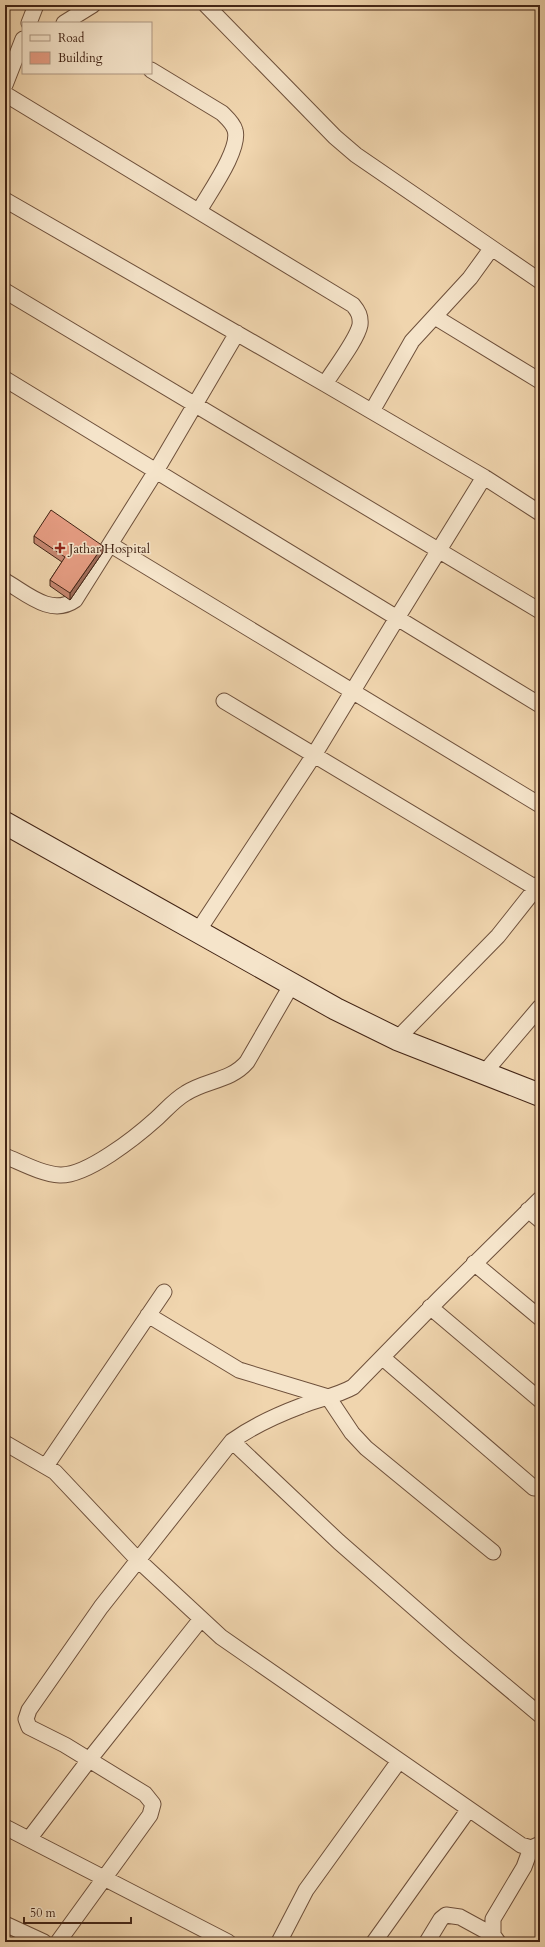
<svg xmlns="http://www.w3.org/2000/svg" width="545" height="1947" font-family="Cardo,serif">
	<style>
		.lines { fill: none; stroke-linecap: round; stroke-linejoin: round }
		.street-casing { stroke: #6e503b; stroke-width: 17 }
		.secondary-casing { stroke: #422415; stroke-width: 24 }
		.street { stroke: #f5e4ca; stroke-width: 15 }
		.secondary { stroke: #f5e4ca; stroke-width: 22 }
		.wall { fill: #c68771; stroke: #422415 }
		.shaded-wall { fill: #a16e5c; stroke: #422415 }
		.building { fill: #e69d83; stroke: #422415 }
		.poi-dot { fill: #8f2418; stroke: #f5e4ca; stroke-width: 1.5 }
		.labels { text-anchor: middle; stroke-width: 3; stroke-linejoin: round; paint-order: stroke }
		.poi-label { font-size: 13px; fill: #422415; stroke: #f5e4ca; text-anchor: start }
	</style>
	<rect width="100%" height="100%" fill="#f0d5ae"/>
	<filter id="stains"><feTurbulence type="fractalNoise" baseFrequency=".005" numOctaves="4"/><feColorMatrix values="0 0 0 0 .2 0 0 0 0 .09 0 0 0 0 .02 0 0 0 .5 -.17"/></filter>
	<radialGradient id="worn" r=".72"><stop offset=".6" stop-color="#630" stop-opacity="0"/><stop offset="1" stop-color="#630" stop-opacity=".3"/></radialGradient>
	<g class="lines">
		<defs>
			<path id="street" d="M206,5L335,137L356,155L540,281
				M29,23L36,5
				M64,23L93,5
				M151,70L222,113C227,118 233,123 235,130C241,149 209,193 199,211
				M5,85L23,39
				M5,94L353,305C358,311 361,316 360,325C357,340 334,369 325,384
				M5,200L325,384L484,477L540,513
				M5,291L540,611
				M435,317L540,381
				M5,379L540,705
				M372,411L412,341L470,278L491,249
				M111,545L540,805
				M5,581C26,593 51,617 75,600L156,471L237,333
				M224,701L536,888
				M198,931L314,755L397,618L484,477
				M397,1039L498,936L540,883
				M484,1073L540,1007
				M5,1156C22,1163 42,1174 60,1175C87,1176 136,1137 156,1119C166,1110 174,1100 186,1093C206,1080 231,1081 247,1062L292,984
				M528,1210L540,1220
				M474,1263L540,1318
				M430,1307L540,1400
				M148,1315L239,1370L328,1397L352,1433L366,1448L493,1552
				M383,1358L534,1488
				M232,1441L339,1542L459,1647L540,1715
				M5,1443L55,1472L138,1560L221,1637L521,1845L531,1848L540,1844
				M46,1466L164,1292
				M5,1827L228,1942
				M29,1839L89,1760L201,1619
				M5,1924L44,1942
				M58,1942L150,1815L153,1804L145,1794L65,1745L29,1727L26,1719L29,1710L101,1607L232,1441C253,1426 277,1415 301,1406C318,1399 337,1396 353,1387L439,1299L540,1199
				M279,1942L306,1890L399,1761
				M374,1942L469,1809
				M427,1942L441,1919L446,1915L460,1917L493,1935
				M498,1942L493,1935V1919L524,1867L531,1848"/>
			<path id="secondary" d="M5,823L336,1009L397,1039L540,1095"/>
		</defs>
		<use href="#street" class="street-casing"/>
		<use href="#secondary" class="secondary-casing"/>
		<use href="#street" class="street"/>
		<use href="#secondary" class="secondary"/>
	</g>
	<path class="wall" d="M34,536L103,552L70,600L50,586V580L62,562L34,543Z"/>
	<path class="shaded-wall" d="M103,546V552L70,600V593Z"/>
	<path class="building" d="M51,510L103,546L70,593L50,580L65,557L34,536Z"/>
	<path class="poi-dot" d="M58 542h4v4h4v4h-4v4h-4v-4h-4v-4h4z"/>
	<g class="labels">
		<g class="poi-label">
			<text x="69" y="553">Jathar Hospital</text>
		</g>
	</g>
	<rect width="545" height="1947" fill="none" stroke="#f0d5ae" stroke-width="20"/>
	<rect x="6" y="6" width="533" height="1935" fill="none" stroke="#422415" stroke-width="2"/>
	<rect x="10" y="10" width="525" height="1927" fill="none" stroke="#422415"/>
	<rect x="22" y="22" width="130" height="52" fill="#f5e4ca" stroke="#ad9782"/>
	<rect x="30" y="35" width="20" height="6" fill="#f5e4ca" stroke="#ad9782"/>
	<text x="58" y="42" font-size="12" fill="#422415">Road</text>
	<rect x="30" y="52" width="20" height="12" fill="#e69d83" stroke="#ad9782"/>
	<text x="58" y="62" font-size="12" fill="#422415">Building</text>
	<path d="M24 1917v6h107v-6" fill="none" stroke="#422415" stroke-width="2"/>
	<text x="30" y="1917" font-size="12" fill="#422415" stroke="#f5e4ca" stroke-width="3" paint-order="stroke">50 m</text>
	<rect width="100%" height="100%" filter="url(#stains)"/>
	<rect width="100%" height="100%" fill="url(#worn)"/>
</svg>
